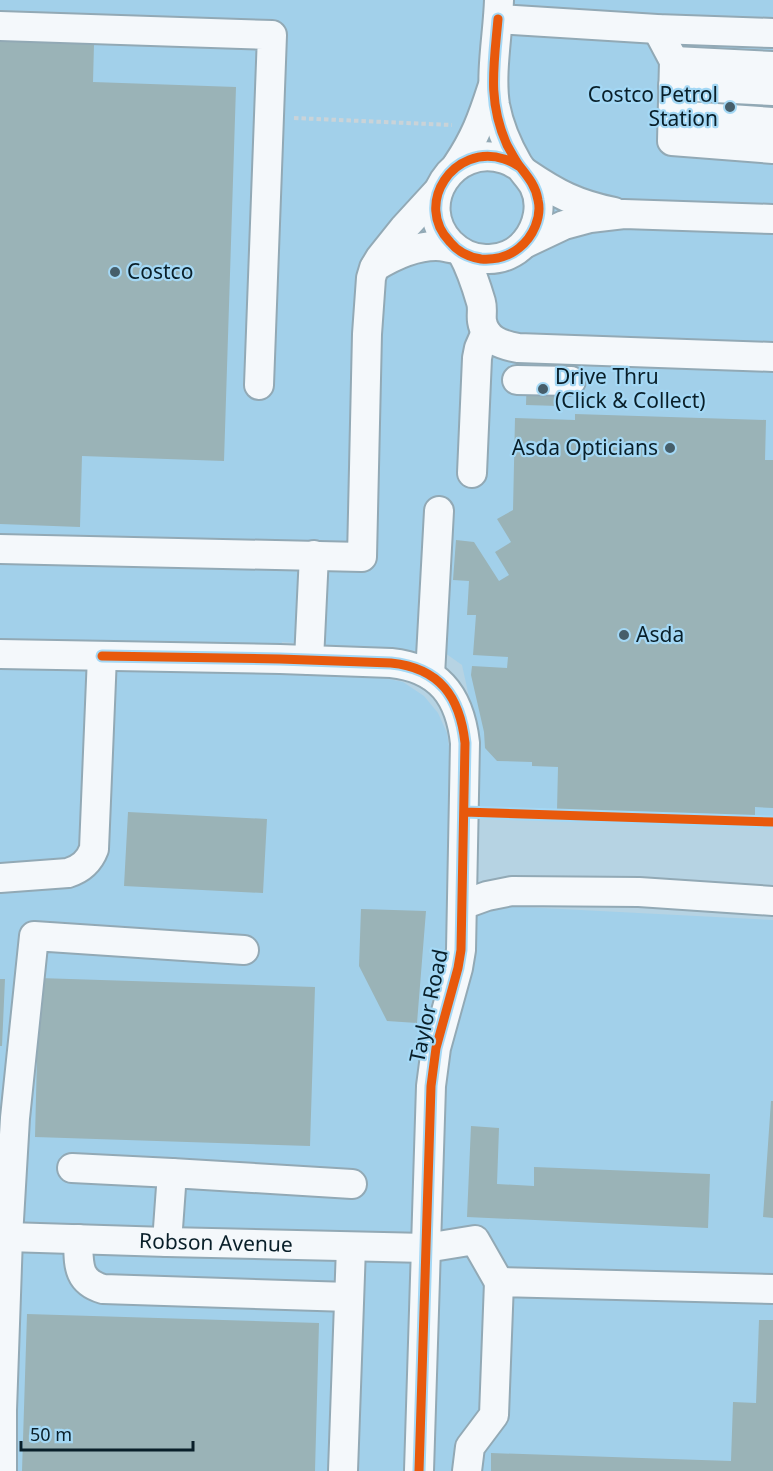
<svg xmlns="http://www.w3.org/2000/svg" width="773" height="1471" font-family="'Noto Sans',sans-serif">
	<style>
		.built { fill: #a2d0ea }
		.building { fill: #9ab3b7 }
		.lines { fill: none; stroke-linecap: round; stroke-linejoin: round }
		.minor-casing { stroke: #92a9b5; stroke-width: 32 }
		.path { stroke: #cad3d8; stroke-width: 4; stroke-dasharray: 4.5 3; stroke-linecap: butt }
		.minor { stroke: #f4f8fb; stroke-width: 28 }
		.cycleway-casing { stroke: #a4d8f5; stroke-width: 13 }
		.cycleway { stroke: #e8590c; stroke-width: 9 }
		.poi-dot { fill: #465e6a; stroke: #a4d8f5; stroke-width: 2 }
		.labels { text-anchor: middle; stroke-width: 4.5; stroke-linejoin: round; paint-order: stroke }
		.poi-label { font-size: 21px; fill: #091f29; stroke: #a4d8f5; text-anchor: start }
		.street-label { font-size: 21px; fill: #091f29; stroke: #a4d8f5 }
	</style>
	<rect width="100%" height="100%" fill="#b6d3e3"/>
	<path class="built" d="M0,0H773V828L474,817L477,733L462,665L445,653L282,642L280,672L379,677L403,682L424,696L438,713L447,733L450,753L446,903L773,920V1471H0Z"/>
	<path class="building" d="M0,41L94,44L93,82L236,87L224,461L82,456L80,527L0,524Z
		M527,371L560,372L559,406L526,405Z
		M575,414L766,420L765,460H773V808L755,807V817L557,810L558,767L532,766V762L497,761L485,748L484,732L471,675L472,666L507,668L508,657L473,655L476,615H467L469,581L453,580L456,540L474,542L499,581L509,575L495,552L511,542L497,519L513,510L515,418L575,420Z
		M128,812L267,819L263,893L124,886Z
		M361,909L426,911L417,1023L387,1021L359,966Z
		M39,978L315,987L310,1146L35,1137Z
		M0,979H5L2,1046H0Z
		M771,1101H773V1218L763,1217Z
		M471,1126L499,1128L497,1184L534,1186V1167L710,1174L708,1228L467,1217Z
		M27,1314L319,1323L315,1471H22Z
		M759,1320H773V1471H491V1453L731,1461L733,1402L756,1403Z"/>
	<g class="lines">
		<defs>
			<g id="minor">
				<path d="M499,0C498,33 490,73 495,105C499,126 507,145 518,164C523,172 530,178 534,186C543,204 538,226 526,241C517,253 501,260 486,259C471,259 460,253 450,243C413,204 453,143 504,159C509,160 515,164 520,167"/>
				<path d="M498,19L657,29L773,33"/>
				<path d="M0,26L272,35L259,385"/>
				<path d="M657,29L674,61L672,141L773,149"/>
				<path d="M674,61L773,66"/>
				<path d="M673,86L773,91"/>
				<path d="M673,115L773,122"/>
				<path d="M457,165C475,138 482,119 492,88"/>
				<path d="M526,173C557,194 576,204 614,212"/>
				<path d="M524,244L564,225L590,218L624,214L773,219"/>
				<path d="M462,253C471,269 476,285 481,302C483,309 481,315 482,321C485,340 502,345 518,348L773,357"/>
				<path d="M375,267C393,256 415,246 436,246C442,246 449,248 456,249"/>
				<path d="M517,380L571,381"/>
				<path d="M472,473L477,358L479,348L486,332"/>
				<path d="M0,549L362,557L367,334L371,278L374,268L380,258L404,228L437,192"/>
				<path d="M0,654L280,659L391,663C440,668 460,697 465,743L461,950L458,968L436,1048L431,1086L419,1471"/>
				<path d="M309,660L314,555"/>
				<path d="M430,675L439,511"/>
				<path d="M0,878L68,873C81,869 89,862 94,849L102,656"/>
				<path d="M462,905L487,896L512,891L639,892L773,901"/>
				<path d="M72,1168L172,1173"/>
				<path id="s1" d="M8,1237L167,1242L426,1248L475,1240L499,1282"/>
				<path d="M78,1239C79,1263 76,1281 103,1289L349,1297"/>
				<path d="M167,1242L172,1173L352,1184"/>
				<path d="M2,1471V1410L8,1237L15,1118L34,936L244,950"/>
				<path d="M343,1471L351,1247"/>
				<path d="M467,1471L470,1447L494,1415L499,1282L773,1289"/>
			</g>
		</defs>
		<use href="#minor" class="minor-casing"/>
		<path class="path" d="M294,118L452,125
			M489,813L773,822"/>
		<use href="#minor" class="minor"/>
		<defs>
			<path id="cycleway" d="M498,19C494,65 487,101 507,145C511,152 516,162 521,168C529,178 536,187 538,200C542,217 533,237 519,248C508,257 495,260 481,259C468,257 458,252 450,242C413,204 454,143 504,159C509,160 515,164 520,167
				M102,656L280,659L391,663C440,668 460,697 465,743L461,950L458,968L436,1048L431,1086L419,1471
				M464,812L773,822"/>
		</defs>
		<use href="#cycleway" class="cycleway-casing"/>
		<use href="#cycleway" class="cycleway"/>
	</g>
	<g class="poi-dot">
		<circle cx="730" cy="107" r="6"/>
		<circle cx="115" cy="272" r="6"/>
		<circle cx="543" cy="389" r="6"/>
		<circle cx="670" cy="448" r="6"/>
		<circle cx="624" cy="635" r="6"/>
	</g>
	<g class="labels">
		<g class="poi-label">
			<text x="718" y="102" text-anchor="end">Costco Petrol<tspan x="718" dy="24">Station</tspan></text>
			<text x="127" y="279">Costco</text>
			<text x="555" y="384">Drive Thru<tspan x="555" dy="24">(Click &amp; Collect)</tspan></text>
			<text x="658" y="455" text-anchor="end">Asda Opticians</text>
			<text x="636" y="642">Asda</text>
		</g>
		<g class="street-label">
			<text transform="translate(429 1006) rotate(-78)" y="7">Taylor Road</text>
			<text dy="7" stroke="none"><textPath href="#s1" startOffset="208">Robson Avenue</textPath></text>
		</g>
	</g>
	<path d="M21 1441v9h172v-9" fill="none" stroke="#091f29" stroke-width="3"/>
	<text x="30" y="1441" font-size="18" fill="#091f29" stroke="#a4d8f5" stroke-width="4.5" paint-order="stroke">50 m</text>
</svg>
